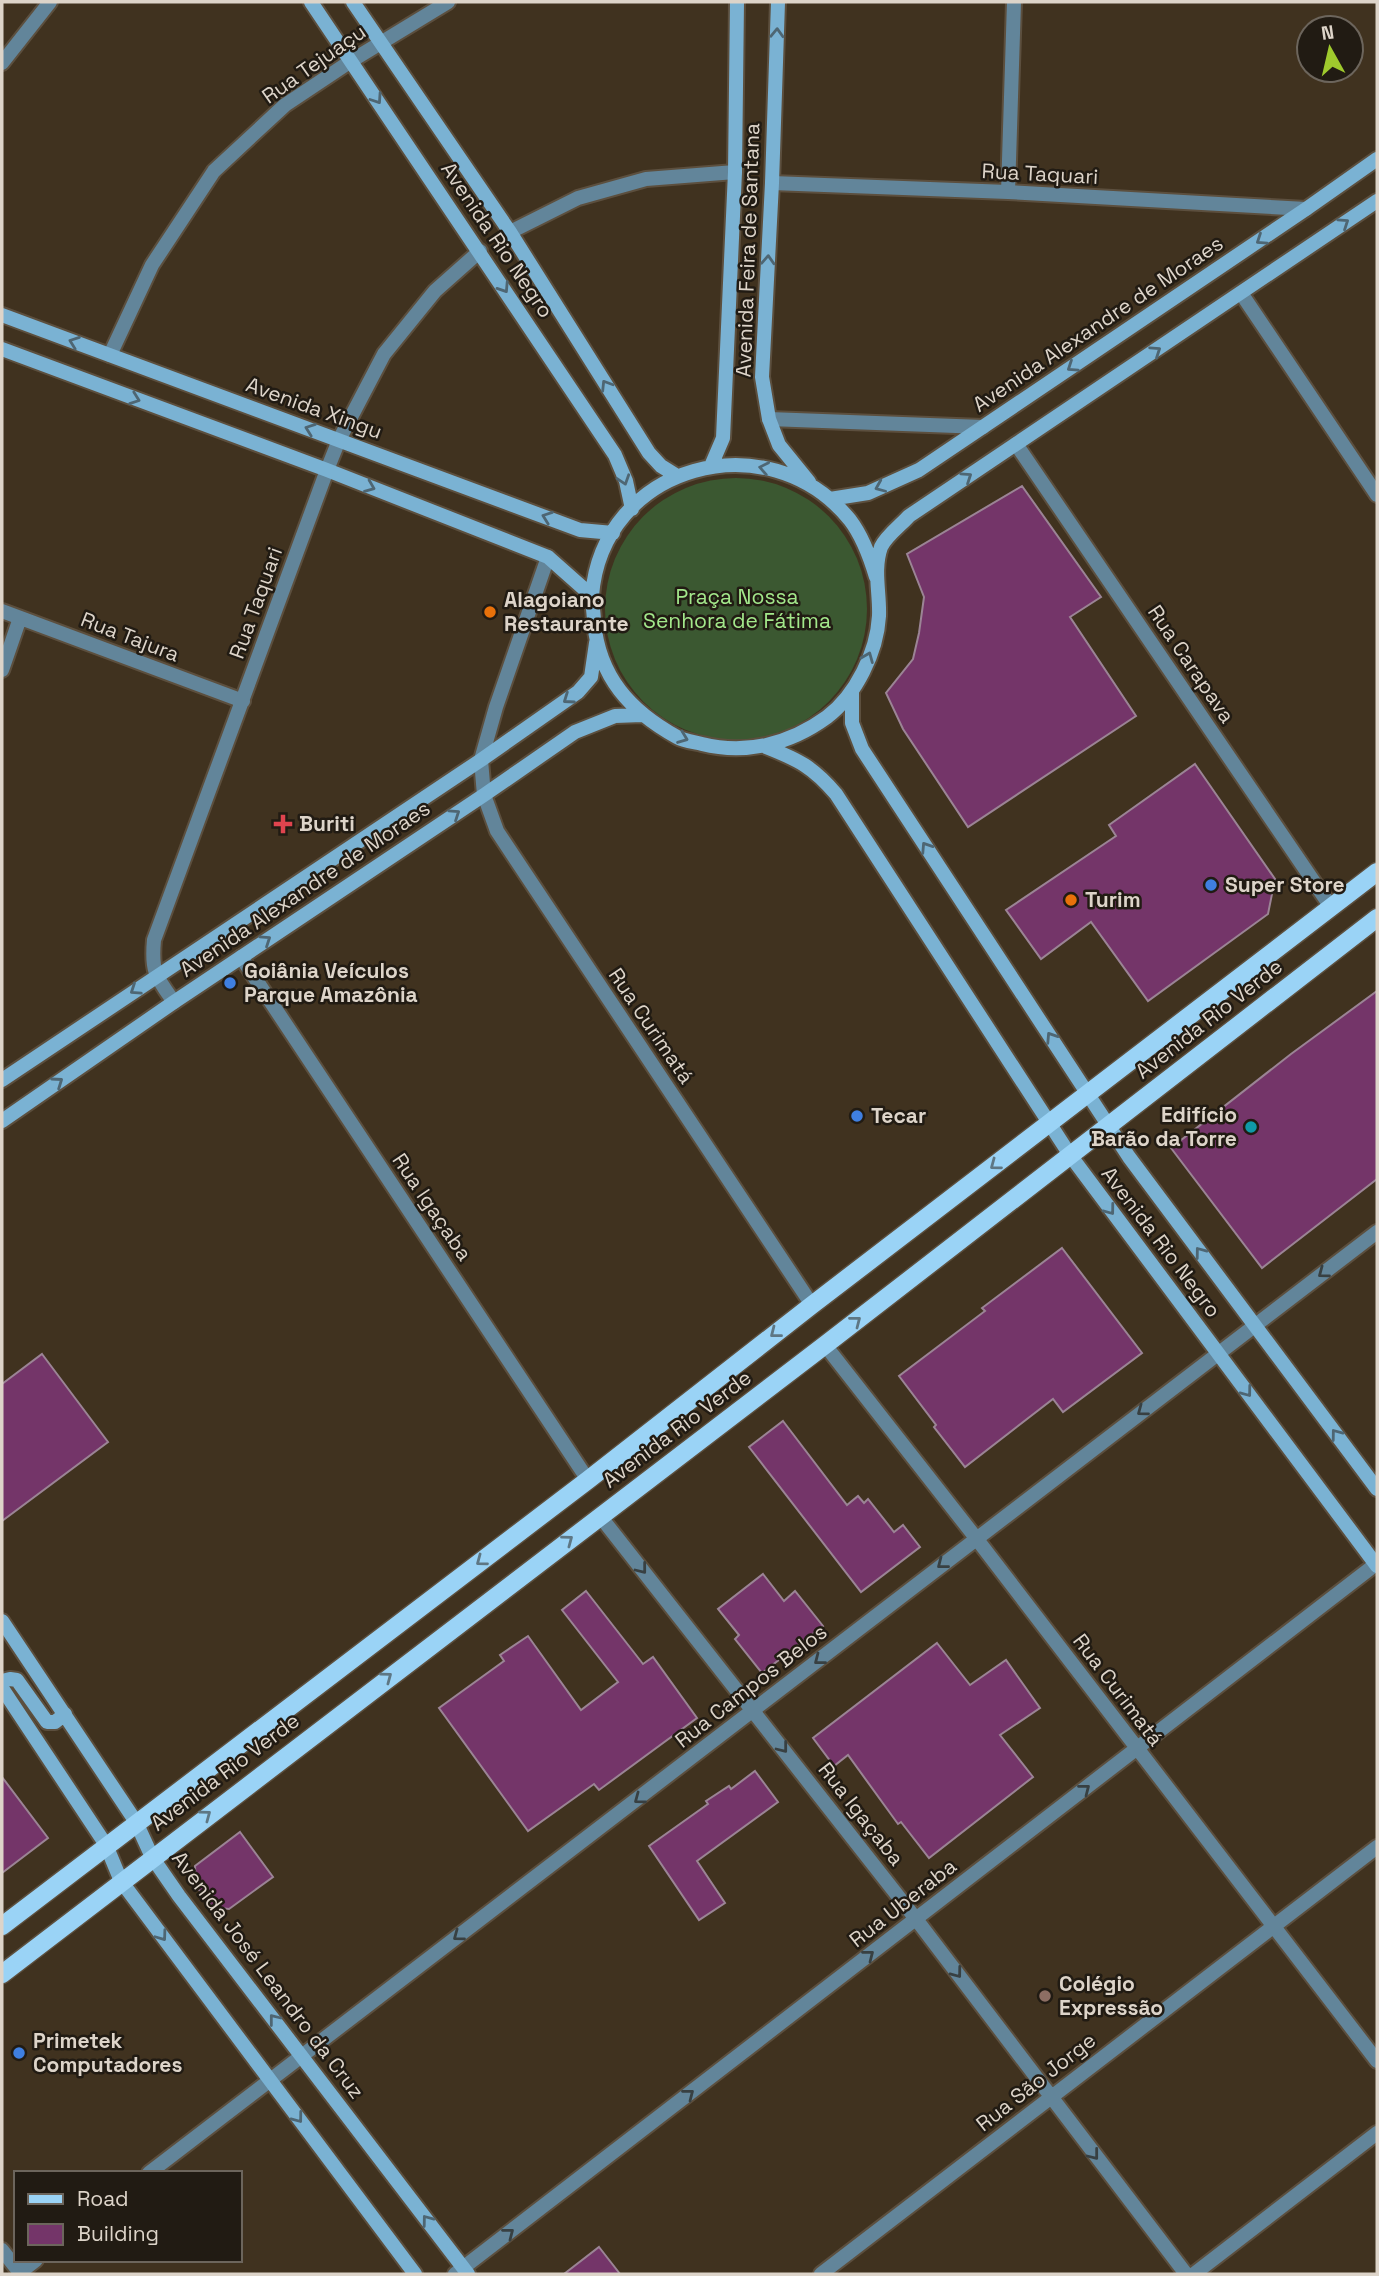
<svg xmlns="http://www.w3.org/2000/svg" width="1379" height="2276" font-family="'Space Grotesk',sans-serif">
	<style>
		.green { fill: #3b5831 }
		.building { fill: #743569; stroke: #9b8495; stroke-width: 2 }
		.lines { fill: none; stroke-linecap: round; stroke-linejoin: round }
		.street-casing { stroke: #5c4f3e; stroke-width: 18 }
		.secondary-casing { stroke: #5c4f3e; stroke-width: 18 }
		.primary-casing { stroke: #5c4f3e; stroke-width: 21 }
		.street { stroke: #62859a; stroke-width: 14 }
		.secondary { stroke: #7ab2d3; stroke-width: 14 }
		.primary { stroke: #9ad3f6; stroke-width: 18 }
		.oneway { stroke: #4e6673 }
		.oneway2 { stroke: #5e7784 }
		.oneway3 { stroke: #384042 }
		.food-dot { fill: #e8710a; stroke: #211b13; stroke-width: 2.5 }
		.health-dot { fill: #e0444e; stroke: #211b13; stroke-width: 2.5 }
		.shop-dot { fill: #3f7fe0; stroke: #211b13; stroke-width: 2.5 }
		.culture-dot { fill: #0f9aa8; stroke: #211b13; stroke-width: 2.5 }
		.education-dot { fill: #8d6e63; stroke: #211b13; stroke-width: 2.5 }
		.labels { text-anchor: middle; stroke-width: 5; stroke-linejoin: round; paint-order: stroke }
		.street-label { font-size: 21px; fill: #ddd4c9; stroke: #211b13 }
		.park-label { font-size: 21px; fill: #a3e88b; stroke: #211b13 }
		.poi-label { font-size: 21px; font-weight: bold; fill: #ddd4c9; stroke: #211b13; text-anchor: start }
	</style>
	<rect width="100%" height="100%" fill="#40321f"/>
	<path class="green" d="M605 609a131 131 0 1 1 262 0a131 131 0 1 1-262 0Z"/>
	<path class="building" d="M1022,486L1101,597L1070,617L1136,716L968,827L903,729L886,693L913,659L919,633L924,597L907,554Z
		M1195,764L1275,879L1268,914L1148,1001L1091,922L1041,959L1006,910L1116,836L1109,825Z
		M1377,991V1179L1262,1268L1171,1148L1291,1054Z
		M1062,1248L1142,1353L1063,1412L1053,1399L965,1467L934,1427L936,1425L899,1376L985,1311L982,1308Z
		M42,1354L108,1442L2,1521V1384Z
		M783,1421L847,1505L858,1496L864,1503L868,1499L894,1532L903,1525L920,1547L861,1592L749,1447Z
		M763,1574L784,1601L795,1591L823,1626L762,1673L735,1639L739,1635L718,1609Z
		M586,1591L643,1664L653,1657L697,1718L599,1790L594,1784L528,1831L439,1708L504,1661L500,1655L528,1636L581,1710L618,1682L562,1610Z
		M937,1643L970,1685L1006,1660L1040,1708L1000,1735L1033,1777L929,1858L901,1822L898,1824L848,1755L834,1766L813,1738Z
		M755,1771L778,1802L697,1861L725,1903L699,1920L649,1846L708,1804L706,1801L729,1786L731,1789Z
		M2,1777L48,1838L2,1873Z
		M240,1832L273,1877L229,1909L212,1907L196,1886L195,1866Z
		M599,2247L620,2274H564Z"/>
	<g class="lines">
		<defs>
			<path id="street" d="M2,63L50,2
				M772,183L1008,192L1306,209
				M1008,192L1014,2
				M510,232L578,198L646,179L735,172
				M1241,293L1377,495
				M110,355L152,265L214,171L285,105L351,61L448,2
				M769,419L983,427
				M1016,444L1331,907
				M548,557L496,707L481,760L484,795L497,831L812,1305
				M2,611L243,701
				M2,670L20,618
				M241,957L588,1480
				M174,1002C156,977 151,972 154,940L327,470L339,440L384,354L435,291L480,251
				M825,1345L976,1538L1377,2061
				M600,1516L916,1919L1186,2274
				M149,2173L1377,1232
				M2,2250L21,2274
				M18,2274L36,2260
				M455,2274L1376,1564
				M821,2274L1377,1847
				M1194,2274L1377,2133"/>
			<path id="secondary" d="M311,2L615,455L626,481L632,509
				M353,2L510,232L649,453L661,466L677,476
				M778,2L772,183L762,377L769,419L779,445L809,482
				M2,315L580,530L613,533
				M2,349L327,470L548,557L592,596
				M711,466L723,438L735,172L737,2
				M830,499L868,493L919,470L1306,209L1377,159
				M876,577C870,557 863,537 850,520C768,419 602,465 592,596C592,604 594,614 594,622C599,677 630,711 677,737C684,741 694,742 702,744C746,755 790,744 827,717C856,695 877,652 879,616C880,593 873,570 881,547C886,536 901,525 909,516L1377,201
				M852,690V723L862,749L1129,1157L1377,1489
				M766,747C799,760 813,767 836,794L1070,1155L1377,1566
				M2,1080L481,760L578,692L591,677L596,643
				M2,1121L174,1002L484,795L575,732L615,716L642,715
				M2,1621L136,1822L152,1857L179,1896L468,2274
				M2,1681L10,1679L17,1680L47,1722H55L65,1714
				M2,1688L106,1845L121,1881L415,2274"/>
			<path id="primary" d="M2,1926L588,1480L812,1305L1377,872
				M2,1974L825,1345L1377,918"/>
		</defs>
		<use href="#street" class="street-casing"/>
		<use href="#secondary" class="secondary-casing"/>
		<use href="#primary" class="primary-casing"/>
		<use href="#street" class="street"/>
		<use href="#secondary" class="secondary"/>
		<use href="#primary" class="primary"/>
	</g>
	<defs><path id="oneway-chevron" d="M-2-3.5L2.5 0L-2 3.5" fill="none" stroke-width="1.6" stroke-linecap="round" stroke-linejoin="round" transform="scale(1.75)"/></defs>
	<g class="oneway">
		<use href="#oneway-chevron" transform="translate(777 33) rotate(-88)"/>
		<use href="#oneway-chevron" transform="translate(377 99) rotate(56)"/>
		<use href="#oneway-chevron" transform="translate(1344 223) rotate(-34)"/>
		<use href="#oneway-chevron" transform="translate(1261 240) rotate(146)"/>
		<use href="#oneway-chevron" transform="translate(768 260) rotate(-87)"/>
		<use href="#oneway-chevron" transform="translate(504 288) rotate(57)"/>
		<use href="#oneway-chevron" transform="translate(74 342) rotate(-160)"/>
		<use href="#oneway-chevron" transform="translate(1156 351) rotate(-34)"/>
		<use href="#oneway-chevron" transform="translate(1072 367) rotate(146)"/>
		<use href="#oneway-chevron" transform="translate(606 385) rotate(-122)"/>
		<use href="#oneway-chevron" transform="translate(135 399) rotate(20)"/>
		<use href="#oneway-chevron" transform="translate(310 429) rotate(-160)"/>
		<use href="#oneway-chevron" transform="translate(764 468) rotate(-169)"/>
		<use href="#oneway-chevron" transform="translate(967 477) rotate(-34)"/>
		<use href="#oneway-chevron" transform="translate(624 480) rotate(72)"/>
		<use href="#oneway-chevron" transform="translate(370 487) rotate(22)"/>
		<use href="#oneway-chevron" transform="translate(880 487) rotate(157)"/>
		<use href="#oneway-chevron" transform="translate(547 517) rotate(-160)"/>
		<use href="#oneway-chevron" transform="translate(868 657) rotate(-68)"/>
		<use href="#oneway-chevron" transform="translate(568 699) rotate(145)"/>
		<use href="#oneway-chevron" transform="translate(683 738) rotate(21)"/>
		<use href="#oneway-chevron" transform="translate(455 814) rotate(-34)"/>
		<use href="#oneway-chevron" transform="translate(926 847) rotate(-123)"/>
		<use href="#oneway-chevron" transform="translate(266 940) rotate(-34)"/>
		<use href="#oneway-chevron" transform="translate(135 990) rotate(146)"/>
		<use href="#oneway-chevron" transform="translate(1051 1037) rotate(-123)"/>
		<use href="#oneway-chevron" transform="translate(58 1082) rotate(-35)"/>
		<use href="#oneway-chevron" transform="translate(1110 1210) rotate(53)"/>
		<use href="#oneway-chevron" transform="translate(1200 1252) rotate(-127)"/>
		<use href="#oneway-chevron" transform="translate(1247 1392) rotate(53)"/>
		<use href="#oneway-chevron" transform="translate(1336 1434) rotate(-127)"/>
		<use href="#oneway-chevron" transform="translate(162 1936) rotate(54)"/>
		<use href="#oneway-chevron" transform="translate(274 2019) rotate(-128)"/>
		<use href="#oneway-chevron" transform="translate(298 2118) rotate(53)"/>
		<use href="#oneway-chevron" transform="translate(427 2220) rotate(-127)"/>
	</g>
	<g class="oneway2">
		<use href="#oneway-chevron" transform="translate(995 1165) rotate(143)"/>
		<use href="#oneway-chevron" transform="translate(856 1321) rotate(-38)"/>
		<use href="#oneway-chevron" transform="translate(775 1333) rotate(142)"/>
		<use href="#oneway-chevron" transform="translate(568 1540) rotate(-37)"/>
		<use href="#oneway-chevron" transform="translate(481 1561) rotate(143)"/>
		<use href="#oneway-chevron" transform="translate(387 1677) rotate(-37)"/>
		<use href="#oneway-chevron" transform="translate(206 1815) rotate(-37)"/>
	</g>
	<g class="oneway3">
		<use href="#oneway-chevron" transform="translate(1323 1273) rotate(143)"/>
		<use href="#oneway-chevron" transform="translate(1142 1411) rotate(143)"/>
		<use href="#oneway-chevron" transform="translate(942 1564) rotate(142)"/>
		<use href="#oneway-chevron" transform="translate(642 1569) rotate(52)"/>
		<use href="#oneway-chevron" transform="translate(819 1660) rotate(142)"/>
		<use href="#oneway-chevron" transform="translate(783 1748) rotate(52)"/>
		<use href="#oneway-chevron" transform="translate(1085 1789) rotate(-38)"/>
		<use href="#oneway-chevron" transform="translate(639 1799) rotate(143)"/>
		<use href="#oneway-chevron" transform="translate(458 1936) rotate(143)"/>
		<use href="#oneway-chevron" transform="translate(869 1955) rotate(-38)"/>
		<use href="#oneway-chevron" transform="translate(957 1973) rotate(53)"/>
		<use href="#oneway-chevron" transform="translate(689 2094) rotate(-38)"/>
		<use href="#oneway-chevron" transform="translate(1094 2155) rotate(52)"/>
		<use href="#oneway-chevron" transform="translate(509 2233) rotate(-38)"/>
	</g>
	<g class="food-dot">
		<circle cx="490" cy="612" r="7"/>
		<circle cx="1071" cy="900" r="7"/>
	</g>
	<path class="health-dot" d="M279.5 813.5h7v7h7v7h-7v7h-7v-7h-7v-7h7z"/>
	<g class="shop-dot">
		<circle cx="1211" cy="885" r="7"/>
		<circle cx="230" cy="983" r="7"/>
		<circle cx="857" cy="1116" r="7"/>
		<circle cx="19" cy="2053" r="7"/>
	</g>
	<circle class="culture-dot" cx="1251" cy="1127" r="7"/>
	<circle class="education-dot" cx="1045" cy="1996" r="7"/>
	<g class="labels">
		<g class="street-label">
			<text transform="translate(314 64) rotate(-35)" y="7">Rua Tejuaçu</text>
			<text transform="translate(1040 174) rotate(3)" y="7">Rua Taquari</text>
			<text transform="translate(497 240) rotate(56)" y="7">Avenida Rio Negro</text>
			<text transform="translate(748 250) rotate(-88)" y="7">Avenida Feira de Santana</text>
			<text transform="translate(1098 324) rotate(-34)" y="7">Avenida Alexandre de Moraes</text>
			<text transform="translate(314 408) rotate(20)" y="7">Avenida Xingu</text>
			<text transform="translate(256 603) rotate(-70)" y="7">Rua Taquari</text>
			<text transform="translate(130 637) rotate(21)" y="7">Rua Tajura</text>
			<text transform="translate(1191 664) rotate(56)" y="7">Rua Carapava</text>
			<text transform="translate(305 889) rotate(-34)" y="7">Avenida Alexandre de Moraes</text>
			<text transform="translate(1209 1019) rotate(-38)" y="7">Avenida Rio Verde</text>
			<text transform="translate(651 1026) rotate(56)" y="7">Rua Curimatá</text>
			<text transform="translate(432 1207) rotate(56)" y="7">Rua Igaçaba</text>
			<text transform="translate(1161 1242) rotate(53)" y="7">Avenida Rio Negro</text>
			<text transform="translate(677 1429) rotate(-37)" y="7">Avenida Rio Verde</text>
			<text transform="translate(751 1686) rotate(-38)" y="7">Rua Campos Belos</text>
			<text transform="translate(1118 1690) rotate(53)" y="7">Rua Curimatá</text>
			<text transform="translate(225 1772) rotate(-37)" y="7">Avenida Rio Verde</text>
			<text transform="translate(861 1814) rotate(52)" y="7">Rua Igaçaba</text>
			<text transform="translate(903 1903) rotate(-38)" y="7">Rua Uberaba</text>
			<text transform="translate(268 1975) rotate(53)" y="7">Avenida José Leandro da Cruz</text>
			<text transform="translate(1036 2082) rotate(-38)" y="7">Rua São Jorge</text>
		</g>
		<g class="park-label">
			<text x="737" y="604">Praça Nossa<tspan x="737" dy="24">Senhora de Fátima</tspan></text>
		</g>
		<g class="poi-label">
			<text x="504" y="607">Alagoiano<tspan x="504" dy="24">Restaurante</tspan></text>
			<text x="299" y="831">Buriti</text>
			<text x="1225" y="892">Super Store</text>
			<text x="1085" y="907">Turim</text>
			<text x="244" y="978">Goiânia Veículos<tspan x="244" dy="24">Parque Amazônia</tspan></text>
			<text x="1237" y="1122" text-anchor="end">Edifício<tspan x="1237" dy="24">Barão da Torre</tspan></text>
			<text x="871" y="1123">Tecar</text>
			<text x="1059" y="1991">Colégio<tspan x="1059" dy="24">Expressão</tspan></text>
			<text x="33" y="2048">Primetek<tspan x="33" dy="24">Computadores</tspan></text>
		</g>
	</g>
	<rect width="1379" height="2276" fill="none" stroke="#ddd4c9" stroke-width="7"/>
	<rect x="14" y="2171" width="228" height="91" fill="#211b13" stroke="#6c655c" stroke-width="2"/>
	<rect x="28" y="2194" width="35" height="10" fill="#9ad3f6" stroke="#6c655c" stroke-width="2"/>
	<text x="77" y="2206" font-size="21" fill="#ddd4c9">Road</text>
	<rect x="28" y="2224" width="35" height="21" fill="#743569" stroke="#6c655c" stroke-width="2"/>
	<text x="77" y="2241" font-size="21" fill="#ddd4c9">Building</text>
	<g transform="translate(1330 49) rotate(352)"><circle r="33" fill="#211b13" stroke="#6c655c" stroke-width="2"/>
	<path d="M0-5L12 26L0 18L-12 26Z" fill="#9fca2d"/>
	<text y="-10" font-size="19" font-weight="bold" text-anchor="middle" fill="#ddd4c9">N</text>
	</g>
</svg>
